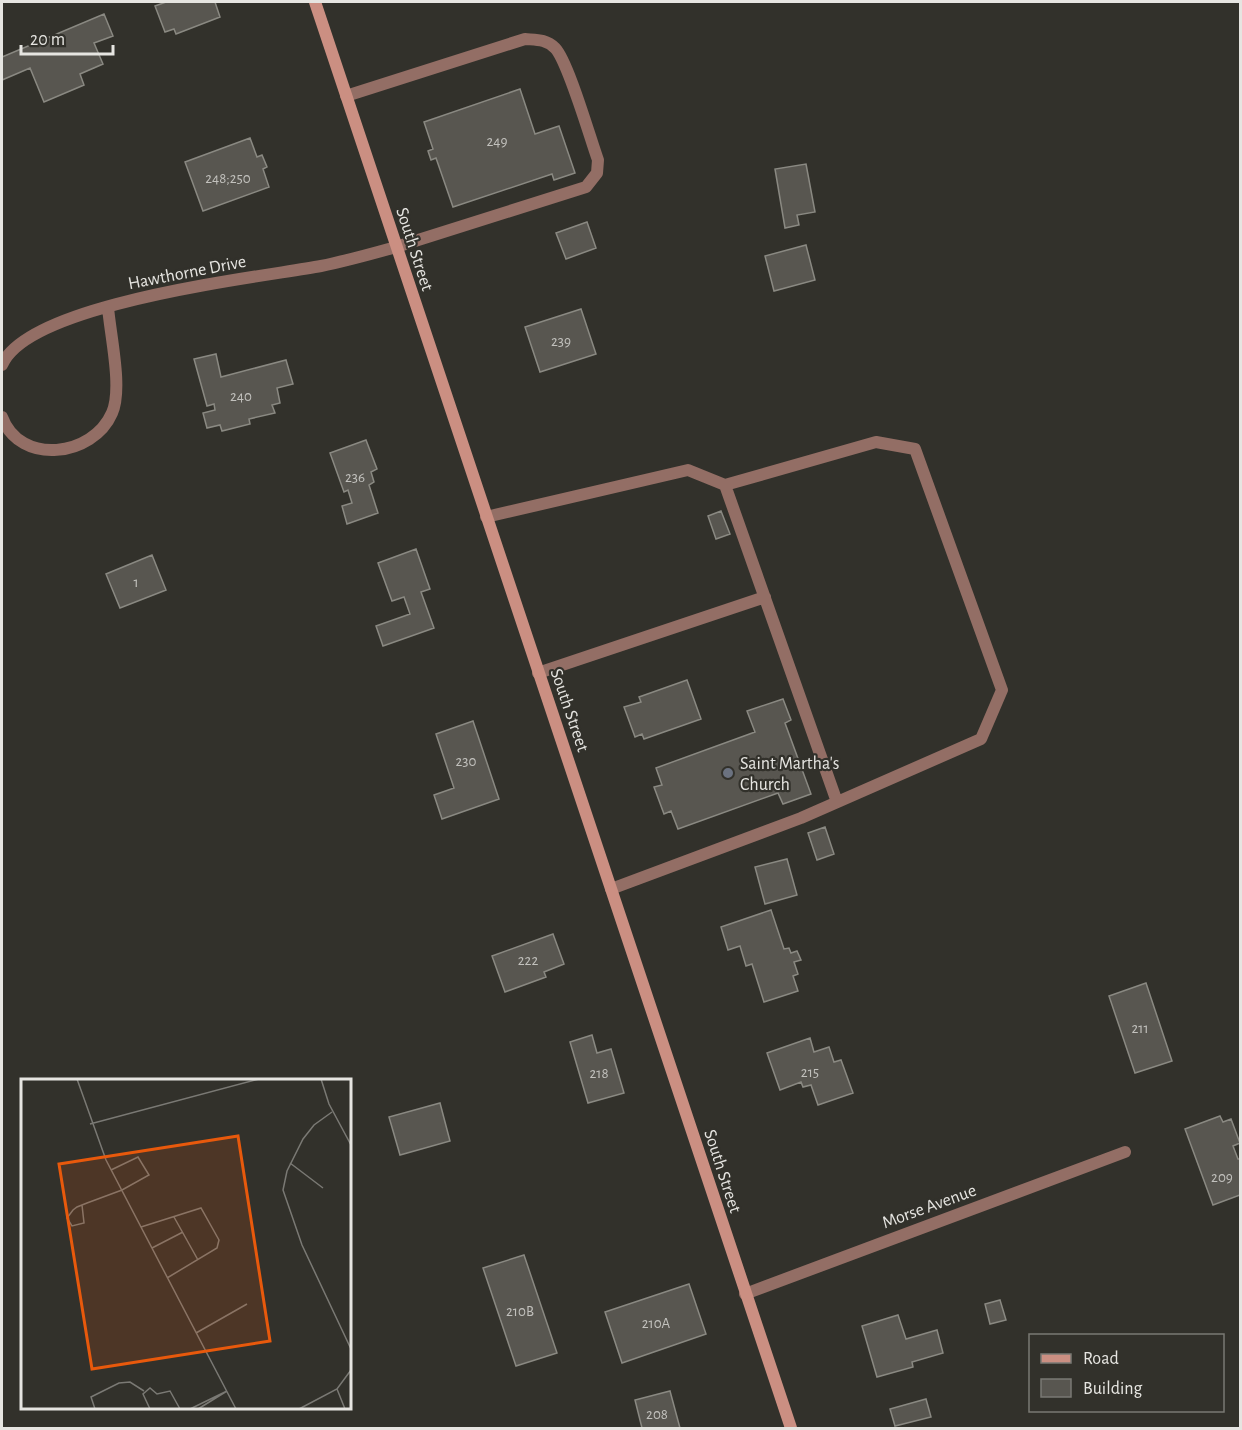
<svg xmlns="http://www.w3.org/2000/svg" width="1242" height="1430" font-family="'Alegreya Sans',sans-serif">
	<style>
		.building { fill: #585650; stroke: #8a8982; stroke-width: 1.5 }
		.lines { fill: none; stroke-linecap: round; stroke-linejoin: round }
		.lane { stroke: #936e65; stroke-width: 12 }
		.street { stroke: #936e65; stroke-width: 12 }
		.secondary { stroke: #cb8f82; stroke-width: 12 }
		.worship-dot { fill: #6b7280; stroke: #32312b; stroke-width: 2 }
		.labels { text-anchor: middle; stroke-width: 4.5; stroke-linejoin: round; paint-order: stroke }
		.number-label { font-size: 15px; fill: #c2c1bd }
		.street-label { font-size: 18px; fill: #e6e5e1; stroke: #32312b }
		.poi-label { font-size: 18px; fill: #e6e5e1; stroke: #32312b; text-anchor: start }
		.inset-road { fill: none; stroke: #7a7974; stroke-width: 1.5 }
		.view { fill: #e8590c; fill-opacity: 0.15; stroke: #e8590c; stroke-width: 3 }
		.inset-edge { fill: none; stroke: #e6e5e1; stroke-width: 3 }
	</style>
	<rect width="100%" height="100%" fill="#32312b"/>
	<path class="building" d="M166,2H215L220,17L176,34L174,29L165,32L155,6Z
		M104,14L113,36L94,43L103,64L80,74L84,85L44,102L30,68L2,80V57Z
		M520,89L535,134L559,126L575,173L554,180L552,174L453,207L436,158L431,160L428,151L433,149L424,122Z
		M250,138L257,157L262,155L267,167L263,169L269,187L203,211L185,162Z
		M806,164L815,212L797,215L799,225L785,228L775,169Z
		M587,222L596,248L566,259L556,233Z
		M806,245L815,280L774,291L765,256Z
		M581,309L596,354L540,372L525,327Z
		M216,354L221,377L286,360L293,384L277,388L280,403L272,405L275,413L249,419L250,424L222,431L220,425L207,428L203,413L215,410L214,404L207,406L194,359Z
		M366,440L377,469L371,472L374,482L369,485L378,513L347,524L342,506L352,503L348,490L344,492L330,453Z
		M721,511L730,534L716,539L708,516Z
		M416,549L430,589L421,592L434,628L383,646L376,626L410,614L404,597L392,601L378,563Z
		M152,555L166,590L120,608L106,574Z
		M687,680L701,719L644,739L642,734L635,737L624,707L641,702L639,697Z
		M783,699L791,720L785,723L811,794L783,804L778,793L678,829L671,811L664,814L654,787L662,785L656,768L755,732L747,711Z
		M473,721L499,799L442,819L434,795L454,788L436,734Z
		M825,827L834,854L817,860L808,833Z
		M787,859L797,895L765,904L755,867Z
		M771,910L784,949L789,948L791,953L797,951L801,960L794,962L798,974L793,976L798,991L764,1002L752,964L746,966L740,946L728,950L721,927Z
		M553,934L564,964L544,972L546,977L505,992L492,956Z
		M1146,983L1172,1061L1135,1073L1109,996Z
		M592,1035L597,1053L611,1049L624,1093L588,1103L570,1042Z
		M810,1038L814,1052L829,1047L834,1062L841,1060L853,1093L818,1105L811,1085L803,1087L801,1082L780,1090L767,1053Z
		M440,1103L450,1141L400,1155L389,1117Z
		M1220,1116L1223,1122L1231,1119L1240,1143L1233,1146L1238,1159H1240V1195L1213,1205L1185,1129Z
		M524,1255L557,1353L516,1366L483,1268Z
		M689,1284L706,1334L622,1363L605,1312Z
		M1000,1300L1006,1320L990,1324L985,1304Z
		M898,1315L906,1339L937,1330L943,1353L912,1362L913,1367L877,1377L862,1326Z
		M670,1391L680,1428H642L635,1400Z
		M926,1399L931,1417L895,1426L890,1409Z"/>
	<g class="lines">
		<path class="lane" d="M346,96L525,39C536,40 546,39 555,48C568,61 590,138 598,160L597,173L586,187L396,247
			M725,485L837,802
			M486,517L688,470L725,485L876,442L915,449L1002,690L981,739L801,818L611,889
			M538,673L765,597"/>
		<path class="street" d="M2,365C28,303 255,278 321,266C346,261 371,254 396,247
			M2,417C20,466 93,457 112,413C123,389 110,334 108,307
			M745,1294L1125,1152"/>
		<path class="secondary" d="M315,2L791,1428"/>
	</g>
	<circle class="worship-dot" cx="728" cy="773" r="6"/>
	<g class="labels">
		<g class="number-label">
			<text x="497" y="146">249</text>
			<text x="228" y="183">248;250</text>
			<text x="561" y="346">239</text>
			<text x="241" y="401">240</text>
			<text x="355" y="482">236</text>
			<text x="136" y="587">1</text>
			<text x="466" y="766">230</text>
			<text x="528" y="965">222</text>
			<text x="1140" y="1033">211</text>
			<text x="810" y="1077">215</text>
			<text x="599" y="1078">218</text>
			<text x="1222" y="1182">209</text>
			<text x="520" y="1316">210B</text>
			<text x="656" y="1328">210A</text>
			<text x="657" y="1419">208</text>
		</g>
		<g class="street-label">
			<text transform="translate(415 249) rotate(72)" y="6">South Street</text>
			<text transform="translate(187 272) rotate(-11)" y="6">Hawthorne Drive</text>
			<text transform="translate(570 710) rotate(71)" y="6">South Street</text>
			<text transform="translate(723 1171) rotate(72)" y="6">South Street</text>
			<text transform="translate(929 1206) rotate(-20)" y="6">Morse Avenue</text>
		</g>
		<g class="poi-label">
			<text x="740" y="769">Saint Martha's<tspan x="740" dy="21">Church</tspan></text>
		</g>
	</g>
	<g transform="translate(21 1079)">
		<rect width="330" height="330" fill="#32312b"/>
		<path class="inset-road" d="M56,0L85,81L215,330M300,0L308,25L330,66M311,33L293,46L282,60L266,92L262,111L281,166L330,270M69,45L238,0M269,84L302,109M61,126L63,144L51,147L46,139L52,131L56,128L66,124L101,111L128,96L117,78L90,91M153,138L177,181M120,148L180,129L198,161L196,169L146,199M131,169L162,153M175,254L226,225M316,310L324,330M74,330L70,318L98,304L109,303L123,312M129,330L122,315L129,309L136,315L149,312L159,330M169,330L206,312M177,330L206,312M278,330L316,310L330,291"/>
		<path class="view" d="M217,57L249,262L71,290L38,85Z"/>
		<rect width="330" height="330" class="inset-edge"/>
	</g>
	<rect width="1242" height="1430" fill="none" stroke="#e6e5e1" stroke-width="6"/>
	<rect x="1029" y="1334" width="195" height="78" fill="#32312b" stroke="#7a7974" stroke-width="1.5"/>
	<rect x="1041" y="1354" width="30" height="9" fill="#cb8f82" stroke="#7a7974" stroke-width="1.5"/>
	<text x="1083" y="1364" font-size="18" fill="#e6e5e1">Road</text>
	<rect x="1041" y="1379" width="30" height="18" fill="#585650" stroke="#7a7974" stroke-width="1.5"/>
	<text x="1083" y="1394" font-size="18" fill="#e6e5e1">Building</text>
	<path d="M21 45v9h92v-9" fill="none" stroke="#e6e5e1" stroke-width="3"/>
	<text x="30" y="45" font-size="18" fill="#e6e5e1" stroke="#32312b" stroke-width="4.5" paint-order="stroke">20 m</text>
</svg>
